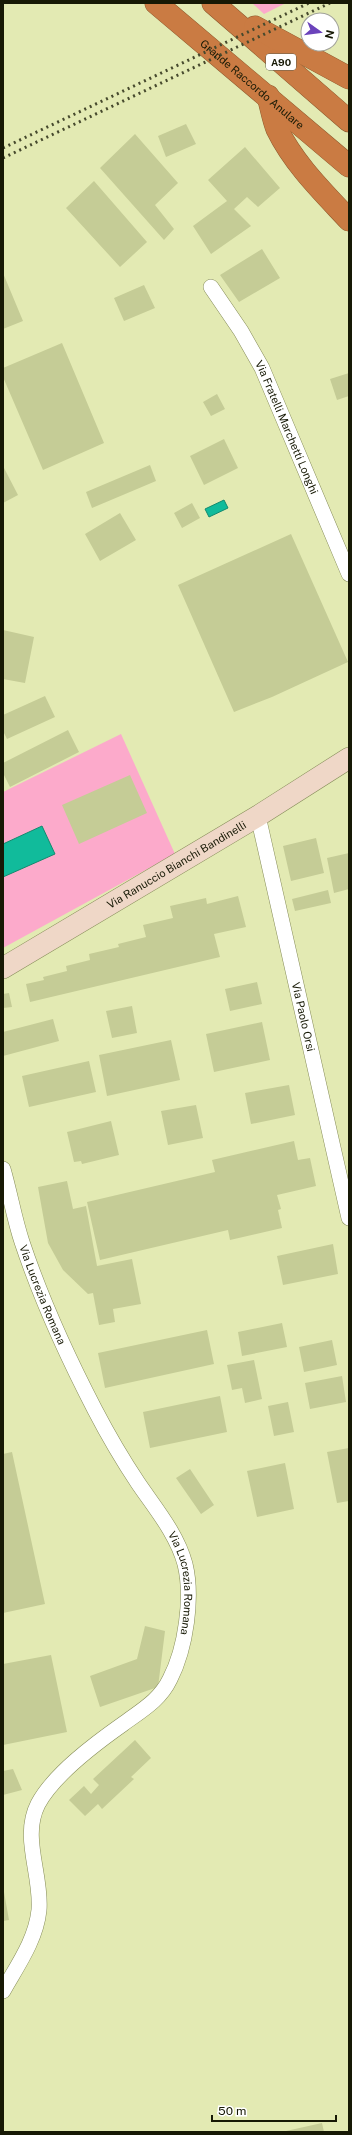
<svg xmlns="http://www.w3.org/2000/svg" width="352" height="2135" font-family="'Public Sans',sans-serif">
	<style>
		.green { fill: #fcaacb }
		.water { fill: #11bb9b; stroke: #138a6e }
		.building { fill: #c5cc96 }
		.lines { fill: none; stroke-linecap: round; stroke-linejoin: round }
		.street-casing { stroke: #858b58; stroke-width: 16 }
		.secondary-casing { stroke: #858b58; stroke-width: 22 }
		.highway-casing { stroke: #8b592d; stroke-width: 23 }
		.street { stroke: #fff; stroke-width: 15 }
		.secondary { stroke: #efd7c7; stroke-width: 21 }
		.highway { stroke: #ca7b43; stroke-width: 22 }
		.rail { stroke: #46492d; stroke-width: 3; stroke-dasharray: 2 4; stroke-linecap: butt }
		.labels { text-anchor: middle; stroke-width: 3; stroke-linejoin: round; paint-order: stroke }
		.shield { fill: #fff; stroke: #5d5e50; stroke-width: 1 }
		.shield-label { font-size: 10px; font-weight: bold; fill: #171905 }
		.street-label { font-size: 11px; fill: #171905; stroke: #fff }
	</style>
	<rect width="100%" height="100%" fill="#e3eab3"/>
	<path class="green" d="M252,3H286L264,14Z
		M121,734L175,854L3,948V792Z"/>
	<path class="water" d="M224,500L228,508L209,517L205,509Z
		M42,826L55,854L3,877V844Z"/>
	<path class="building" d="M186,124L196,144L166,157L158,136Z
		M135,134L178,183L155,205L174,229L164,240L100,168Z
		M245,147L280,188L258,207L247,197L234,209L251,226L211,254L193,226L227,201L208,180Z
		M94,181L147,242L120,267L66,208Z
		M262,249L280,278L239,302L220,275Z
		M3,273L23,321L3,329Z
		M144,285L155,308L124,321L114,298Z
		M62,343L104,443L43,470L3,377V368Z
		M349,373V396L337,400L330,379Z
		M217,394L225,409L211,416L203,402Z
		M224,439L238,468L204,485L190,456Z
		M150,465L156,481L92,508L86,492Z
		M3,466L18,495L3,503Z
		M192,503L200,518L182,528L174,513Z
		M120,513L136,540L100,561L85,534Z
		M291,534L348,662L272,697L234,712L178,585Z
		M3,630L34,637L25,683L3,679Z
		M45,696L55,717L7,739L3,731V715Z
		M68,730L79,752L10,787L3,773V763Z
		M130,775L147,813L79,844L62,805Z
		M316,838L324,873L291,881L283,846Z
		M349,853V889L334,893L327,858Z
		M328,890L331,903L295,911L292,899Z
		M238,896L246,927L214,934L220,957L30,1002L26,984L44,980L43,977L67,971L66,966L90,960L89,954L119,947L118,944L146,937L143,925L173,918L170,906L206,898L207,904Z
		M257,982L262,1004L230,1011L225,989Z
		M9,993L12,1007L3,1008V994Z
		M132,1006L137,1033L112,1038L106,1011Z
		M53,1019L59,1041L3,1056V1032Z
		M262,1022L270,1060L214,1072L206,1034Z
		M171,1040L180,1080L107,1096L99,1055Z
		M89,1061L96,1092L29,1107L22,1076Z
		M289,1085L295,1115L251,1124L245,1093Z
		M196,1105L203,1138L168,1145L161,1111Z
		M111,1121L119,1155L82,1164L81,1161L74,1162L67,1132Z
		M294,1141L298,1160L310,1158L316,1186L277,1195L281,1209L278,1210L282,1228L230,1240L228,1230L100,1260L87,1202L215,1172L212,1160Z
		M67,1181L73,1209L86,1206L97,1266L132,1259L141,1304L113,1309L115,1322L99,1325L93,1293L88,1294L63,1270L48,1243L38,1187Z
		M333,1244L338,1274L283,1285L277,1256Z
		M282,1323L287,1347L242,1356L238,1332Z
		M207,1330L214,1364L105,1388L98,1353Z
		M332,1340L337,1365L304,1372L299,1347Z
		M254,1360L262,1399L245,1403L242,1388L232,1390L227,1365Z
		M342,1376L346,1402L310,1409L305,1383Z
		M220,1396L227,1432L150,1448L143,1412Z
		M288,1402L294,1432L274,1436L268,1406Z
		M349,1448V1501L337,1503L327,1452Z
		M12,1452L45,1604L3,1613V1454Z
		M285,1463L294,1509L257,1517L247,1471Z
		M190,1469L214,1505L201,1514L176,1478Z
		M145,1626L165,1631L158,1687L100,1707L90,1676L137,1659Z
		M51,1655L67,1732L3,1745V1664Z
		M135,1740L151,1758L131,1777L134,1779L102,1809L98,1804L85,1816L69,1800L84,1786L91,1794L99,1785L93,1779Z
		M13,1769L22,1790L3,1795V1771Z
		M4,1892L9,1920L3,1921V1893Z
		M322,2123L324,2132H286V2131Z"/>
	<g class="lines">
		<defs>
			<g id="street">
				<path id="s1" d="M211,287L241,331L262,368L349,574"/>
				<path id="s2" d="M258,816L349,1218"/>
				<path id="s3" d="M3,1169C10,1193 14,1218 22,1242C41,1299 67,1356 95,1410C108,1435 122,1459 138,1483C155,1508 177,1534 185,1564C193,1597 186,1648 170,1679C160,1700 142,1710 123,1724C96,1743 54,1774 38,1804C21,1837 42,1875 39,1910C36,1940 17,1966 3,1991"/>
			</g>
			<g id="secondary">
				<path id="s4" d="M3,968L258,816L349,758"/>
			</g>
			<g id="highway">
				<path id="s5" d="M156,3L349,166"/>
				<path d="M213,3L349,121"/>
				<path d="M255,27L349,78"/>
				<path d="M268,96C271,107 273,119 277,129C294,164 323,192 349,220"/>
			</g>
		</defs>
		<use href="#street" class="street-casing"/>
		<use href="#secondary" class="secondary-casing"/>
		<use href="#highway" class="highway-casing"/>
		<use href="#street" class="street"/>
		<use href="#secondary" class="secondary"/>
		<use href="#highway" class="highway"/>
		<path class="rail" d="M3,148L309,3
			M3,158L330,3"/>
	</g>
	<g class="labels">
		<rect class="shield" x="266" y="54" width="30" height="16" rx="3"/>
		<g class="shield-label">
			<text x="281" y="66">A90</text>
		</g>
		<g class="street-label">
			<text dy="4" stroke="none"><textPath href="#s5" startOffset="126">Grande Raccordo Anulare</textPath></text>
			<text dy="4" stroke="none"><textPath href="#s1" startOffset="160">Via Fratelli Marchetti Longhi</textPath></text>
			<text dy="4" stroke="none"><textPath href="#s4" startOffset="202">Via Ranuccio Bianchi Bandinelli</textPath></text>
			<text dy="4" stroke="none"><textPath href="#s2" startOffset="206">Via Paolo Orsi</textPath></text>
			<text dy="4" stroke="none"><textPath href="#s3" startOffset="132">Via Lucrezia Romana</textPath></text>
			<text dy="4" stroke="none"><textPath href="#s3" startOffset="456">Via Lucrezia Romana</textPath></text>
		</g>
	</g>
	<rect width="352" height="2135" fill="none" stroke="#171905" stroke-width="8"/>
	<g transform="translate(320 32) rotate(104)"><circle r="19" fill="#ffffff" stroke="#a2a39b"/>
	<path d="M0-3L7 15L0 10L-7 15Z" fill="#6b43bb"/>
	<text y="-6" font-size="11" font-weight="bold" text-anchor="middle" fill="#171905">N</text>
	</g>
	<path d="M212 2115v6h124v-6" fill="none" stroke="#171905" stroke-width="2"/>
	<text x="218" y="2115" font-size="12" fill="#171905" stroke="#ffffff" stroke-width="3" paint-order="stroke">50 m</text>
</svg>
